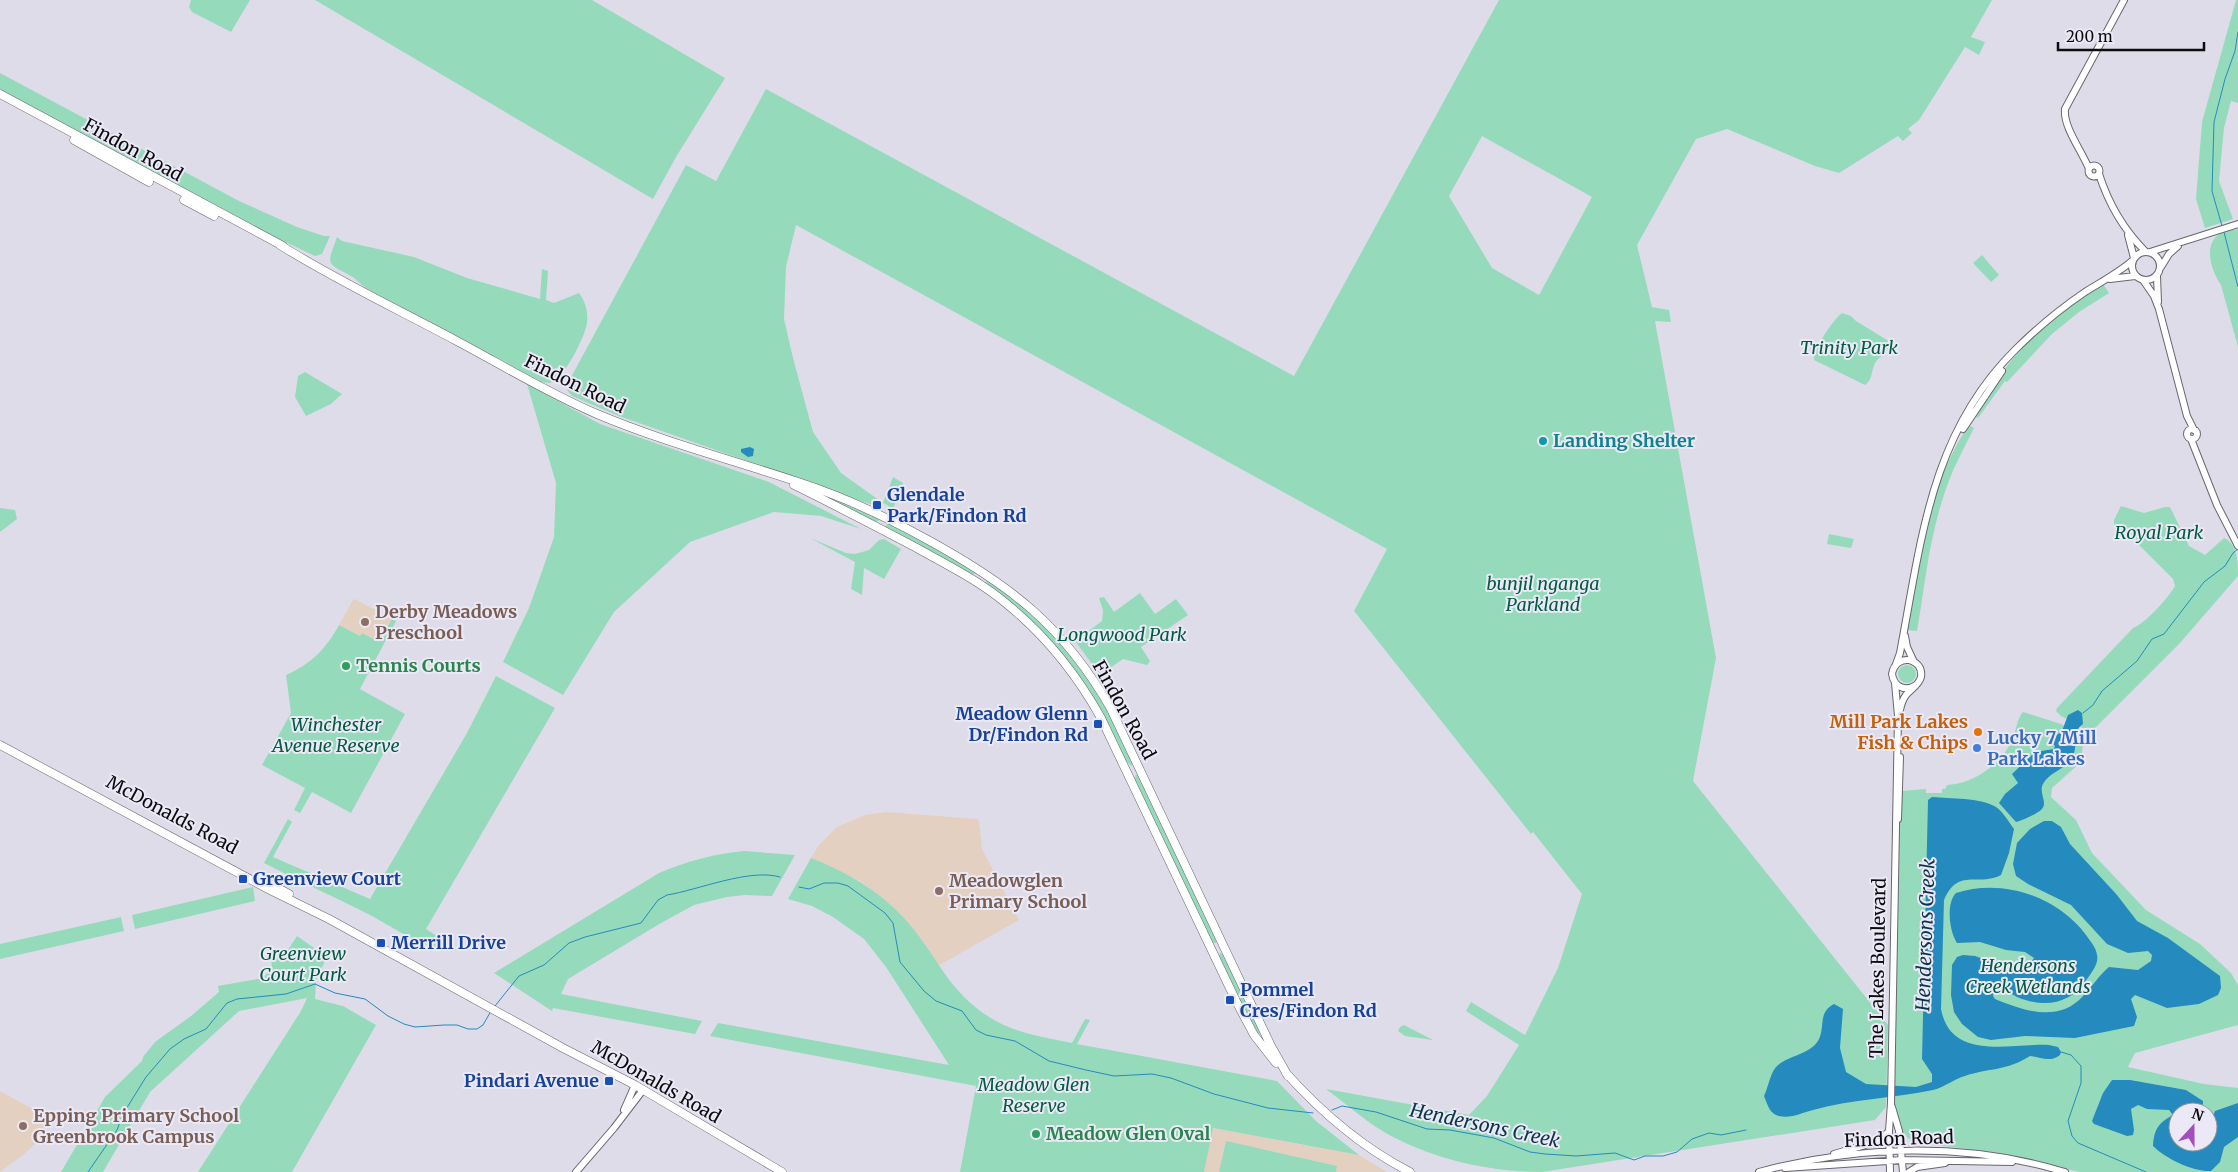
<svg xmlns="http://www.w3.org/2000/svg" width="2238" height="1172" font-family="Merriweather,serif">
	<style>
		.education { fill: #e4d0c1 }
		.green { fill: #95dbbb; fill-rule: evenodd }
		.water { fill: #258abd }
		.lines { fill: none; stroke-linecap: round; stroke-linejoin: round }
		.stream { stroke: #258abd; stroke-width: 1 }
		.minor-casing { stroke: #696671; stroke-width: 8 }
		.major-casing { stroke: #696671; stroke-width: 9 }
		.minor { stroke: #fff; stroke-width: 6 }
		.major { stroke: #fff; stroke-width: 8 }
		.culture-dot { fill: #0f9aa8; stroke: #ece9f6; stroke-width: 2 }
		.transit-dot { fill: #1a4fb4; stroke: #ece9f6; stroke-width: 2 }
		.education-dot { fill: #8d6e63; stroke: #ece9f6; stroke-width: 2 }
		.leisure-dot { fill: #2e9e5b; stroke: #ece9f6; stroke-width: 2 }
		.food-dot { fill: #e8710a; stroke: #ece9f6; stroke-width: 2 }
		.shop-dot { fill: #3f7fe0; stroke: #ece9f6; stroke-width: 2 }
		.labels { text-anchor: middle; stroke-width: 4; stroke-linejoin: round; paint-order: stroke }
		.street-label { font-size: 18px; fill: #0c0b0f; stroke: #ece9f6 }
		.park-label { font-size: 18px; font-style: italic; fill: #015c41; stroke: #ece9f6 }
		.culture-label { font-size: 18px; font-weight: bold; fill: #0d838f; stroke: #ece9f6; text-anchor: start }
		.transit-label { font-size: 18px; font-weight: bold; fill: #164399; stroke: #ece9f6; text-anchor: start }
		.education-label { font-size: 18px; font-weight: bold; fill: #785e54; stroke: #ece9f6; text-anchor: start }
		.leisure-label { font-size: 18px; font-weight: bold; fill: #27864d; stroke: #ece9f6; text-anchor: start }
		.food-label { font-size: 18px; font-weight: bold; fill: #c56008; stroke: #ece9f6; text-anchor: end }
		.shop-label { font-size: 18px; font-weight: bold; fill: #366cbe; stroke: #ece9f6; text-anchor: start }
		.water-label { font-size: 19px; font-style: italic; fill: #0b354b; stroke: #ece9f6 }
	</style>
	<rect width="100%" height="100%" fill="#dfdce9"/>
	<path class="education" d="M355,599L392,619L381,639L376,640L362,633L360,636L339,625L353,600Z
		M887,812L977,819L979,821L982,849L1019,920L938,966L914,930L890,904L860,881L811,858L819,845L837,827L865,815Z
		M0,1091L51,1119L36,1143L23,1155L0,1172Z
		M1212,1128L1359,1155L1387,1172H1204Z"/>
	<path class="green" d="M191,0H250L231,32L192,12L189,7Z
		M315,0H592L725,78L676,157L653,199Z
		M1499,0H1992L1971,37L1985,42L1979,55L1965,47L1919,120L1908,129L1912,133L1903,141L1898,136L1839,173L1815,166L1727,129L1696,139L1637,245L1652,307L1669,310L1671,322L1655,321L1716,658L1693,781L1888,1025L1886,1107L1875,1120L1542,1172C1489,1172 1431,1159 1384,1132C1364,1120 1345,1103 1326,1089L1469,1115L1487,1096L1519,1045L1466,1011L1471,1002L1525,1035L1558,968L1582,894L1533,832L1531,834L1354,611L1387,549L796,225L786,267L784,319L793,358L813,432L841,473L883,503L893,477L903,483L893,509L884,503L881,508L619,416L572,396L567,390L569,381L686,165L716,181L766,89L1294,376ZM1482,136L1592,197L1539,295L1492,268L1449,196Z
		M2236,0H2238V103L2231,101L2224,128L2219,181L2233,219L2205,228L2196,199L2202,122Z
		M0,73L239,201L297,227L324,236H330L322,254L315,256L205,204L0,90Z
		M2238,229V347L2221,285C2212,272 2203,247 2218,235C2223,231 2232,230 2238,229Z
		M337,237L342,241L414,257L467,278L540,299L542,269L548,271L546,300L554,303L579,293C586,303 588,311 587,323C585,337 564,379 550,383L541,382L367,289C361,285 357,279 351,276C325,262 327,266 337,237Z
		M1982,255L1999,275L1991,282L1973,263Z
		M2103,284L2109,293L2079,312L2052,334L2007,382L2005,381L1978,418L1973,415C1987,395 2000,373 2016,355C2040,326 2072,304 2103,284Z
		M1842,313L1851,316L1856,321L1887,340L1890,344C1887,355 1879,356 1875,363C1871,371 1873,379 1865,385L1814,360C1814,348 1832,321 1842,313Z
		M305,372L342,394L331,404L306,416L295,397L298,376Z
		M527,384L600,424L769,482L861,529L821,516L774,512L690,542L614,612L563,695L503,662L529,608L554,537L556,483Z
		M1968,425L1974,428C1963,450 1951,472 1944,495C1929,539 1925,586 1917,631L1907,630C1915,584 1920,535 1936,490C1944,467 1956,446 1968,425Z
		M800,484L879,517V520L875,523Z
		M2121,506L2144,513L2165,507H2170L2189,546L2205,555L2224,538C2238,544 2238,562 2238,576L2180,643L2093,730L2088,731L2061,716L2056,711L2057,708L2133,628C2145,624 2169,597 2175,586L2173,579L2125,531L2114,525V520Z
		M0,508L15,510L17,519L0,532Z
		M890,522L979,573L969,575L886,529V525Z
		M1829,534L1854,539L1851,548L1827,544Z
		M810,538L846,553L855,554L869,550L879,540L884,539L901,549L884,579L864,568L862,595L851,589L855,562Z
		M986,577L1053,632L1106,702L1133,762L1132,766L1124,760L1082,683L993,590L986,582Z
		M1140,593L1155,614L1176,599L1188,615L1141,647L1150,661L1147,665L1123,659L1100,675L1075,641L1102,621L1103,610L1099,598L1104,597L1114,612Z
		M392,619L396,621L360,689L405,714L351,813L312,792L300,813L294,810L305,788L262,765L291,713L286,675C311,664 326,649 339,625L360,636L362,633L376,640L381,639Z
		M1898 674a9 9 0 1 1 18 0a9 9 0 1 1-18 0Z
		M496,676L555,708L426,929L452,946L448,949C418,947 394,927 368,914C333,896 298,881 264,863L288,819L292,822L273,857L370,899L467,733Z
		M2023,712L2061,724L2077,733L2082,740L2083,746L2080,763L2052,788L2051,797L2076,820L2092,853L2146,910L2200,944L2231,973L2238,985V1025L2135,1053L2128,1067L2204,1084L2238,1088V1172H2079L2008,1154L1919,1143L1909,1139L1903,1133L1895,1107L1894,1077L1898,837L1902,791L1926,789V793H1942V789H1945L1947,785C1973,784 2002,764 2012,740C2016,732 2017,718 2023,712ZM2178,1112H2208V1142H2178Z
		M1136,774L1139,776L1217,940L1216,943H1212L1134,781Z
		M744,851L795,855L772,896L745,895L727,897L694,905L661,923L568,979L561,994L702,1021L695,1034L553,1008L552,1011L494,973L659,873C687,861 714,854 744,851Z
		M811,858C852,874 888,896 915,931C942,966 950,991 989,1017C1014,1033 1044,1037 1072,1043L1085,1019L1090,1020L1077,1044L1277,1081L1316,1121L1359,1155L1213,1128L1204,1172H960L976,1086L710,1036L718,1023L949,1065L886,967L864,939L833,917L812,906L788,899Z
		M253,887L255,901L135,929L132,915Z
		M121,917L124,931L0,959V944Z
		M297,936L327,957L316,980L315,999L343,1006L376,1025L292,1172H198L301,1011L307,998L239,1011L150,1092L103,1172H61L105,1097L142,1061L143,1057L155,1042L191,1016L219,992L218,986L263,978L272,968L271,956L286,953Z
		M1220,953L1227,957L1261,1031L1259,1034L1255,1033L1219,956Z
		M1404,1025L1433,1040L1405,1036L1398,1031L1400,1027Z
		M1226,1141L1337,1166L1336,1172H1219Z"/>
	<path class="water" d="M750,447L754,449L753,456L748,457L741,452V449Z
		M2078,710L2082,713L2083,724C2072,731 2078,746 2073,756C2066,770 2050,771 2043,784C2038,793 2049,803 2041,810C2035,815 2023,820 2016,822L1999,803L2005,794L2018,783L2012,774L2035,752L2054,749L2055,746L2050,740L2062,731L2068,715Z
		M1932,797C1951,799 1979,797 1996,807C2004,813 2008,821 2014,829L2009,853L2001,875C1978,887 1958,867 1944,900L1941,1009C1951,1062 2011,1043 2049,1045L2058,1047L2061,1052L2060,1055C2050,1063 2040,1057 2030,1056C2007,1071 1988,1068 1965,1076C1954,1079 1945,1087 1933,1090C1894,1098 1853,1099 1813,1110C1801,1113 1789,1120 1776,1115C1769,1112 1767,1103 1764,1096C1768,1088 1770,1074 1776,1067C1786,1056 1809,1055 1818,1041C1826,1027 1817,1013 1834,1004L1843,1009L1840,1048L1846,1072L1866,1084L1916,1087L1932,1082V1074L1922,1059L1928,800Z
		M2044,821H2052L2061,827L2070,844L2117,895L2137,921L2168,938L2220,976L2221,988L2218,995L2199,1004L2167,1008L2135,995L2131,999L2137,1017L2134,1026L2075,1038L2025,1036L1991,1040L1978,1037L1962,1024L1954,1012L1951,995L1952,965L1957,957L1963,955L1975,956L2016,970L2028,966L2034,958L2025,952L2006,950L1980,942L1957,943C1949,931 1946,903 1956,893C2002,878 2057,896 2086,935C2090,941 2096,947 2097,955C2099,963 2092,972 2087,979C2071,1005 2043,1008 2017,997C2011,994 2006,990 2000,988L1994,992L1993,996L1995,999C2024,1011 2059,1023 2083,996C2092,987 2099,975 2109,967L2138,970L2151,961L2152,955L2148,951L2128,953L2107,944L2071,905L2028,884L2016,876L2013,864L2017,843L2030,829Z
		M2112,1080H2130L2186,1090L2203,1101V1112H2178V1142H2197L2199,1146L2202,1142H2208V1131L2215,1111L2238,1103V1137L2224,1147L2220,1162L2211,1171C2194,1172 2166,1159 2153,1146C2154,1130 2158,1123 2173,1115L2169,1110L2147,1109L2138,1105L2131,1109L2134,1130L2133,1135L2127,1136L2094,1124L2092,1121L2103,1093Z"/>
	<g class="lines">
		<path class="stream" d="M2222,226L2212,191L2214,122L2225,79L2235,51L2238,32
			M2224,232L2238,287
			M2083,713L2093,705L2102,691L2137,661L2152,639L2164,634L2204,582L2225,566L2233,553L2238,549
			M799,887L809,889L824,883H838L848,886L885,913L893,923L900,962L924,991L936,1001L962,1011L976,1030L986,1035L1015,1041L1049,1061L1086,1070L1114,1076L1152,1074L1171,1078L1214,1094L1268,1108L1313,1113
			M495,1006L519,976L544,965L569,943L585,937L641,923L658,900L667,895C698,890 750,868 780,877
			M2061,1052L2071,1055L2081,1066V1083L2068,1121L2072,1136L2078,1143L2146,1172
			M1332,1110L1342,1106L1376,1112L1427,1129L1450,1130L1494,1138L1530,1152L1545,1154L1576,1156L1615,1153L1634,1160L1645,1156H1663L1677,1152L1692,1139L1709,1133L1721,1135L1746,1130
			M88,1172L117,1130L123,1114L146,1077L170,1049L184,1039L206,1029L227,1003L237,999L286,994L315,984L335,993L365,999L388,1016L404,1024L415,1027L444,1025H457L468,1029H477L483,1025L491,1011"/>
		<defs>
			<path id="minor" d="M2088.5 171a5.5 5.5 0 1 1 11 0a5.5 5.5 0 1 1-11 0Z
				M2089,169C2082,151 2063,127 2065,109L2124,0
				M2099,174C2108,202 2124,230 2145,251
				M2128,235L2134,258
				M2132 266a14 14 0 1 1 28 0a14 14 0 1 1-28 0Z
				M2150,252L2238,224
				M2161,267L2169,254L2178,246
				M2157,276L2158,302
				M2110,279L2135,276
				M2143,280L2154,296L2159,309L2187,416L2194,430
				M1963,429L2002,371
				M2187 434a5 5 0 1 1 10 0a5 5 0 1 1-10 0Z
				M2191,439L2217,505L2238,546
				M1905,636L1907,647L1914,662
				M1896,664L1900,653C1921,543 1930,434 2015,350C2036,329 2060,309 2085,292C2101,282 2118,273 2132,261
				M1900,710C1901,705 1903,699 1906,695C1911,689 1919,685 1921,677C1924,658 1896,652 1892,674C1894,687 1905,692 1916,685
				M1898,819L1900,757
				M1892,1107L1899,1131L1903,1172
				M624,1110L635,1085
				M1834,1154L1879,1141L1888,1132
				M1785,1168L1902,1160L2012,1162
				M576,1172L614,1128L643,1090
				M1759,1172C1858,1145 1966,1142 2065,1172
				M1890,1172L1889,1131L1891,1103L1898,716L1895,683
				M1909,1172L1917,1167L1945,1163"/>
			<path id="major" d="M0,94L283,246
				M74,140L149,182
				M184,200L214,216
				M280,245C336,280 397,309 455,340C502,365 548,393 597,414C661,441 729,459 795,481C842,496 885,516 928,540C1010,585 1064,626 1111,709L1271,1046L1288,1076
				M794,485C835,505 875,526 915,547C947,565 980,581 1008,605C1047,637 1077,675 1101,718L1236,1001L1254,1035L1276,1063
				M0,745L270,890L329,919L563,1048L635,1085L782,1172
				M259,878L289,894
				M1286,1073C1322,1113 1361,1147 1410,1172"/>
		</defs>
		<use href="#minor" class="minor-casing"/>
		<use href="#major" class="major-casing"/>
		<use href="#minor" class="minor"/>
		<use href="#major" class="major"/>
	</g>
	<circle class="culture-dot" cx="1543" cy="441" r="5"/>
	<g class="transit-dot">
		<rect x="872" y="500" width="10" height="10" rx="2.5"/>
		<rect x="1093" y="719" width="10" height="10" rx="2.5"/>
		<rect x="238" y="874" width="10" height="10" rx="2.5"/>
		<rect x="376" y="938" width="10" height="10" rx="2.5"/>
		<rect x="1225" y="995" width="10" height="10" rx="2.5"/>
		<rect x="604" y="1076" width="10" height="10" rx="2.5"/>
	</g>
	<g class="education-dot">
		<circle cx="365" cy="622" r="5"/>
		<circle cx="939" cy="891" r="5"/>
		<circle cx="23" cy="1126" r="5"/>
	</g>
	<g class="leisure-dot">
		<circle cx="346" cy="666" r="5"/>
		<circle cx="1036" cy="1134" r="5"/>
	</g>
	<circle class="food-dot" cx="1978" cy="732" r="5"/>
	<circle class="shop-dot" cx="1977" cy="748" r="5"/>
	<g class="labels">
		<g class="street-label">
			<text transform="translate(133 150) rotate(29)" y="6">Findon Road</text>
			<text transform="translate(575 384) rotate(26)" y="6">Findon Road</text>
			<text transform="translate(1124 710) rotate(61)" y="6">Findon Road</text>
			<text transform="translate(172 815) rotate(28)" y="6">McDonalds Road</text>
			<text transform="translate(1878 968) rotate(-89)" y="6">The Lakes Boulevard</text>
			<text transform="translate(656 1082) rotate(30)" y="6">McDonalds Road</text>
			<text transform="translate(1899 1139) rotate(-2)" y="6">Findon Road</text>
		</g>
		<g class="park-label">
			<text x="1849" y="354">Trinity Park</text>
			<text x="2159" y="539">Royal Park</text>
			<text x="1543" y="590">bunjil nganga<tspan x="1543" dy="21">Parkland</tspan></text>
			<text x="1122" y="641">Longwood Park</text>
			<text x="336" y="731">Winchester<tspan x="336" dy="21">Avenue Reserve</tspan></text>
			<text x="303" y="960">Greenview<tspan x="303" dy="21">Court Park</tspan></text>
			<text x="2028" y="972">Hendersons<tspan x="2028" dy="21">Creek Wetlands</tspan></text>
			<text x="1034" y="1091">Meadow Glen<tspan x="1034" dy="21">Reserve</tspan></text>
		</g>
		<g class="culture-label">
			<text x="1553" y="447">Landing Shelter</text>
		</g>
		<g class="transit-label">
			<text x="887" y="501">Glendale<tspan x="887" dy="21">Park/Findon Rd</tspan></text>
			<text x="1088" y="720" text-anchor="end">Meadow Glenn<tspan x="1088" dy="21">Dr/Findon Rd</tspan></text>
			<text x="253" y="885">Greenview Court</text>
			<text x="391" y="949">Merrill Drive</text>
			<text x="1240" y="996">Pommel<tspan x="1240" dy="21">Cres/Findon Rd</tspan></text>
			<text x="599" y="1087" text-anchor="end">Pindari Avenue</text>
		</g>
		<g class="education-label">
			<text x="375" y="618">Derby Meadows<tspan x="375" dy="21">Preschool</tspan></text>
			<text x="949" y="887">Meadowglen<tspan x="949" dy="21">Primary School</tspan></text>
			<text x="33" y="1122">Epping Primary School<tspan x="33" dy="21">Greenbrook Campus</tspan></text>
		</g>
		<g class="leisure-label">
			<text x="356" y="672">Tennis Courts</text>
			<text x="1046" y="1140">Meadow Glen Oval</text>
		</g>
		<g class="food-label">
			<text x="1968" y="728">Mill Park Lakes<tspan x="1968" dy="21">Fish &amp; Chips</tspan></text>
		</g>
		<g class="shop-label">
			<text x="1987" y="744">Lucky 7 Mill<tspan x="1987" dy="21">Park Lakes</tspan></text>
		</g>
		<g class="water-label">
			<text transform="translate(1925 935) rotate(-88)" y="7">Hendersons Creek</text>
			<text transform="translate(1485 1125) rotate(12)" y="7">Hendersons Creek</text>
		</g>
	</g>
	<g transform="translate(2193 1127) rotate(21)"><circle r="24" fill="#ece9f6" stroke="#92909a"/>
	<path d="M0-4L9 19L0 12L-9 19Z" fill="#a24fbd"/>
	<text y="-8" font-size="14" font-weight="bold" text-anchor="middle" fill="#0c0b0f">N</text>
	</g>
	<path d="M2058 42v8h146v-8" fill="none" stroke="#0c0b0f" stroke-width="2.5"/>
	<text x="2066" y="42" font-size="15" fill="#0c0b0f" stroke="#ece9f6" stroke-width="4" paint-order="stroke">200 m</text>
</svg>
